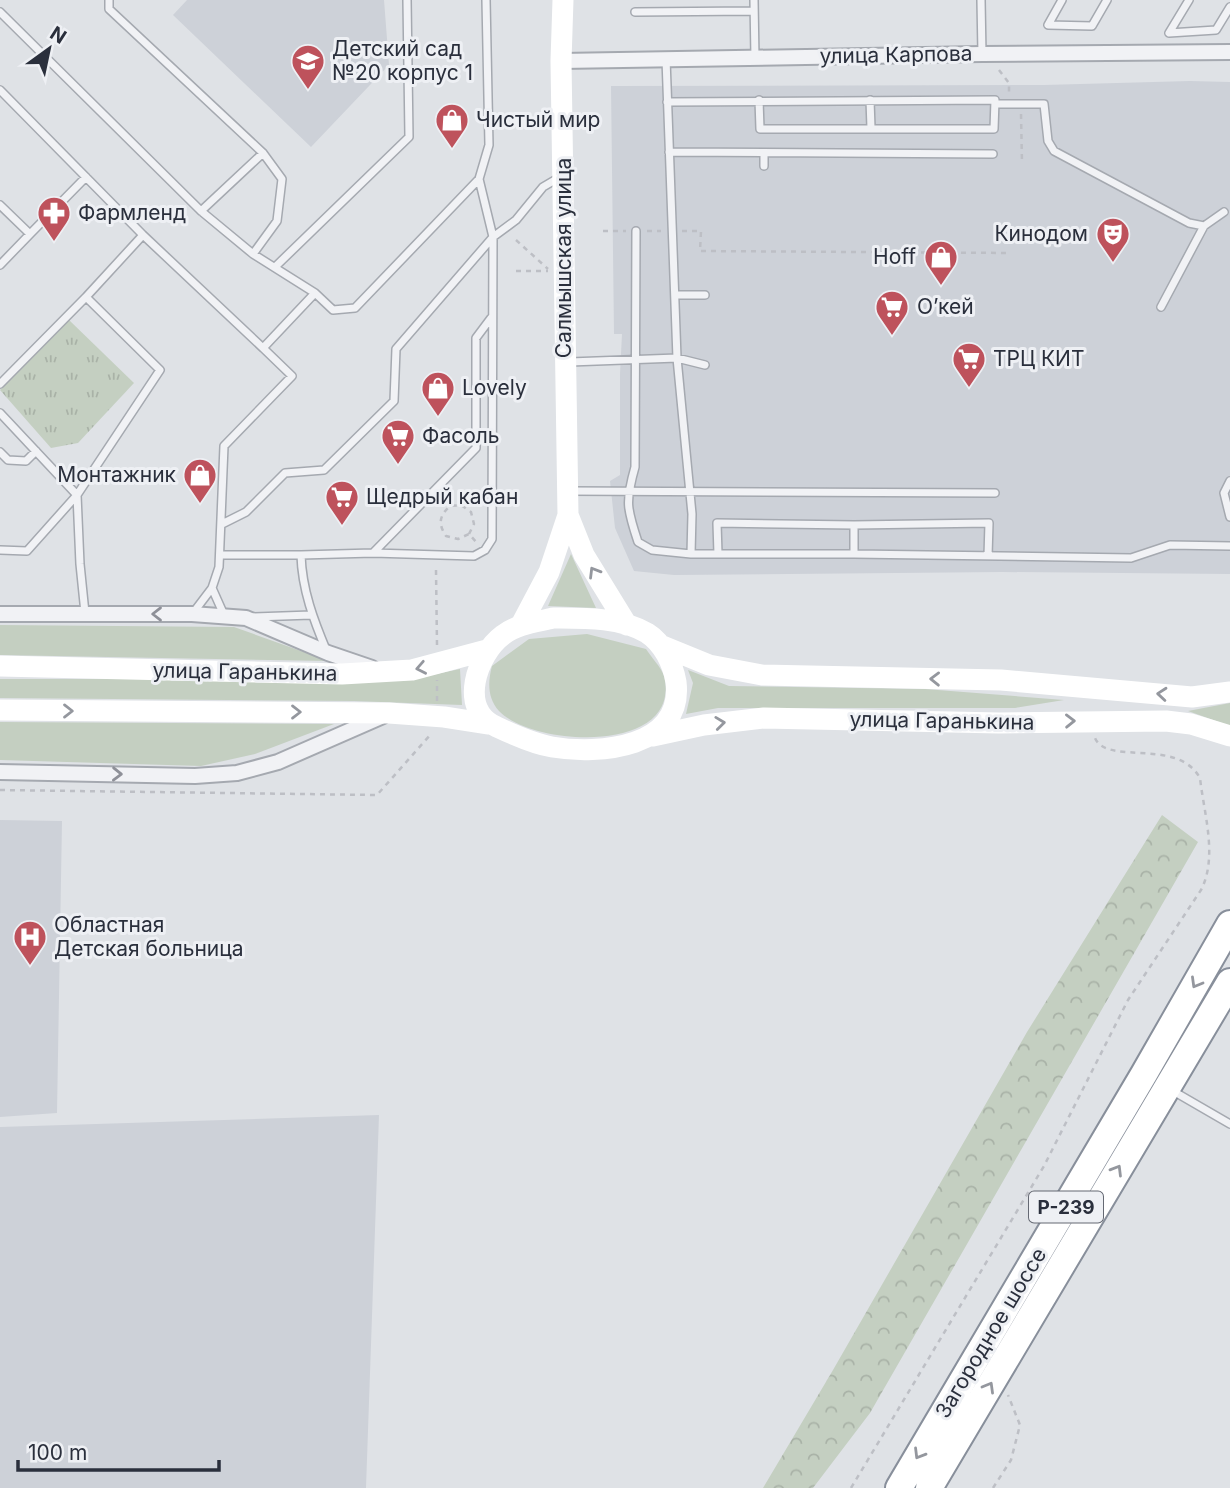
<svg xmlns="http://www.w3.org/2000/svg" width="1230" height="1488" font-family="Inter,sans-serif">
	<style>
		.built { fill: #cdd1d8 }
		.grass { fill: #c4cfc1 }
		.forest { fill: url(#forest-crowns) }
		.park { fill: url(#park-tufts) }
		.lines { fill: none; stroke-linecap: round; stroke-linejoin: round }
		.lane-casing { stroke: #a5a9b0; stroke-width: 10 }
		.street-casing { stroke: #a5a9b0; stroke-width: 18 }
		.highway-casing { stroke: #888f9b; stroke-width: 30 }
		.path { stroke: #bdbfc5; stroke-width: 2.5; stroke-dasharray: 5 5; stroke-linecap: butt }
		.lane { stroke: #f1f2f5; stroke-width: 7 }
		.street { stroke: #f1f2f5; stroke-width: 14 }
		.secondary { stroke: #fff; stroke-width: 21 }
		.highway { stroke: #fff; stroke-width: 26 }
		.oneway { stroke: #94979e }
		.oneway2 { stroke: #8e9098 }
		.labels { text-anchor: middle; stroke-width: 6; stroke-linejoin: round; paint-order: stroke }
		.shield { fill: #eef0f4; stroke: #656973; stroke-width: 2 }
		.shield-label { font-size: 19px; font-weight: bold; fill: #2a2f3c }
		.poi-label { font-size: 21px; fill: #2a2f3c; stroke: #eef0f4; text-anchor: start }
		.street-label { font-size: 21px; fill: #2a2f3c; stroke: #eef0f4 }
	</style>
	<defs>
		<pattern id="forest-crowns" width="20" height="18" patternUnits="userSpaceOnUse" patternTransform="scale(1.75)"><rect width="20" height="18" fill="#c4cfc1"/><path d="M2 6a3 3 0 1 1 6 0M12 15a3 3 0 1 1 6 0" fill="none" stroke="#a9b2a7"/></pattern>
		<pattern id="park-tufts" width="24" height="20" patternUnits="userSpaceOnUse" patternTransform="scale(1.75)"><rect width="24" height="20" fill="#c4cfc1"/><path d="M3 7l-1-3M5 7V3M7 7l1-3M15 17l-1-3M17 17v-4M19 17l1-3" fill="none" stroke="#a9b2a7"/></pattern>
	</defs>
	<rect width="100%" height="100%" fill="#dfe2e6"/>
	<path class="built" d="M187,0H384L389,65L311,147L173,15Z
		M1190,81L1230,82V574L1002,572L674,575L634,571L615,528L610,481L620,475V374L622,334H614L611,86L1044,85Z
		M0,820L62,821L57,1113L0,1117Z
		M379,1115L366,1488H0V1127Z"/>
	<path class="grass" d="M571,554L596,608L548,606Z
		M0,625L234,627L329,661L0,655Z
		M587,634L646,649C651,657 661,667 664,676C683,754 535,748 499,711C487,698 488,681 492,666L529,639Z
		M460,669L462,705L354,701L0,698V679H412Z
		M688,670L729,686L925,689L1064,700L1015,708H718L686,714L693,683Z
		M1230,703V726L1188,711Z
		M0,722L334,724L255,754L201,766L0,760Z"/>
	<path class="forest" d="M1162,815L1198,842L870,1413L813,1488H763L833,1370L1027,1032Z"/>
	<path class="park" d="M69,320L134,383L78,443L51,448L0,390Z"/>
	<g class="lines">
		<defs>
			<path id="lane" d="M109,0V9L263,153L282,179L277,221L253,254
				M754,0L755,58
				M981,0L982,54
				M1062,0L1048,25L1092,26L1107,0
				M1189,0L1169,33L1216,30L1230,7
				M0,12L201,211L253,254L315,293L333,310L355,308L479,179L489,145L486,0
				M635,12L754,11
				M666,59L677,358L692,514L691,554H854L1131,558L1170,545L1230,546
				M0,90L143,235L263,348L315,293
				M870,100L871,128
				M667,102L995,100L994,129H760L759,100
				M995,104H1044L1048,141L1054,151L1189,223L1204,226L1224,212
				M669,152L993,154
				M764,153V166
				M0,205L30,234L0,265
				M201,211L263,153
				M636,231L635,467C625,502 627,509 638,542L652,550L691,554
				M30,234L86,177
				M275,267L409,137L407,0
				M675,295H705
				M1161,307L1204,226
				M570,362L677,358L705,365
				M0,384L86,297L143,235
				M0,413L77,495L27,551L0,550
				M0,452L8,460L26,461L36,451
				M1230,481L1224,493L1230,517
				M569,491L995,493
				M222,524L246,512L285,473L324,470L394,401L396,349L493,237L516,220L543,187L560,177
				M854,525V554
				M373,553L476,448V338L491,318
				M718,554L717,523L854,525L989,523L988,556
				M220,555H301
				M212,588L224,615
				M85,613L80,564L77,495L160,370L86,297
				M193,613L212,588L219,567L224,446L292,376L263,348
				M252,617L311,615
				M327,652C314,621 302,590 301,555L373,553L474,556L485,550L492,539L493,237L479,179
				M1173,1091L1230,1124"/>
			<path id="street" d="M561,61L982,54L1230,52
				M0,614H192L246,618L328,653L372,668
				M0,772L195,776L237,773L278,762L383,716"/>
			<path id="highway" d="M899,1488L1144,1074L1230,924
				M929,1488L1230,982"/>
		</defs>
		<use href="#lane" class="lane-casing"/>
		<use href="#street" class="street-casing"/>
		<use href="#highway" class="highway-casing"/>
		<path class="path" d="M999,70L1009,83V95
			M1021,114L1022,163
			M603,231H626
			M647,231H661
			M682,231H701L700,251L1011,253
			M516,240L548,269
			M516,271H548
			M469,534L474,524L471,512L461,505L450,506C439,516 438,524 446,536L458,539L469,534L477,543
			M436,570L437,645
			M437,701V680
			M0,790L377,795L431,734
			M851,1488L1044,1166L1128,1000L1201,890C1218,857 1204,814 1200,778C1177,737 1107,766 1095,738
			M993,1488L1011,1460L1020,1425L1008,1395"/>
		<use href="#lane" class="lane"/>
		<use href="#street" class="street"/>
		<path class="secondary" d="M568,515L584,555L627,625
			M553,618C584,618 620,617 647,633C663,643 673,664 676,682C684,748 599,755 552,747C534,744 514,735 497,727C457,710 477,654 503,635C517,624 537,622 553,618Z
			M521,625L549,572L568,515L561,61L563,0
			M660,645L709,665L762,675L1001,680L1192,697L1230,692
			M0,666L342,674L412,670L487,650
			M0,710L389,713L444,717L489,724
			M653,736L704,725L764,718L999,723L1166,721L1191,724L1230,736"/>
		<use href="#highway" class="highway"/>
	</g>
	<defs><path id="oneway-chevron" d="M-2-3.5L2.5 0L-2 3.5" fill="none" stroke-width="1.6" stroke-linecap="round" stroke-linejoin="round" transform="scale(1.75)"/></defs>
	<g class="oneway">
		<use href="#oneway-chevron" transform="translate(594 572) rotate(-121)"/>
		<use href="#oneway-chevron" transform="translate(421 668) rotate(169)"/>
		<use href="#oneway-chevron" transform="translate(935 679) rotate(-179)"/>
		<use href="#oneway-chevron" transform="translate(1162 694) rotate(-175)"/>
		<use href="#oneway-chevron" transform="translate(68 711)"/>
		<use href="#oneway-chevron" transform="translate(296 712)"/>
		<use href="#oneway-chevron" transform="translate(1070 721) rotate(-1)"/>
		<use href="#oneway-chevron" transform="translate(720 723) rotate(-7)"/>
		<use href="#oneway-chevron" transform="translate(1196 983) rotate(120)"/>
		<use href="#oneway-chevron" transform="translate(1117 1170) rotate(-59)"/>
		<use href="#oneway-chevron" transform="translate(989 1387) rotate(-60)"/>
		<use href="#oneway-chevron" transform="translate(919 1454) rotate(121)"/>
	</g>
	<g class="oneway2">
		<use href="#oneway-chevron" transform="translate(157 614) rotate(180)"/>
		<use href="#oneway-chevron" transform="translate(117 774) rotate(1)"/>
	</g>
	<defs>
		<symbol id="school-pin" viewBox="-11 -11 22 30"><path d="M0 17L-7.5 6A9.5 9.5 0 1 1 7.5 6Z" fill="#be525c" stroke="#eef0f4"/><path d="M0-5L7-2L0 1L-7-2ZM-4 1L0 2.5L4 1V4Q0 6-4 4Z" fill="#fff"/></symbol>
		<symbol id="shop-pin" viewBox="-11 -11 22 30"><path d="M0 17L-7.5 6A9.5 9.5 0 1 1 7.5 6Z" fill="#be525c" stroke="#eef0f4"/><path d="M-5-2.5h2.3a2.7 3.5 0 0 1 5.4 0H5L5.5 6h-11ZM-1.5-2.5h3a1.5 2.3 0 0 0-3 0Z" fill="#fff"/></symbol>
		<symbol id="pharmacy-pin" viewBox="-11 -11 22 30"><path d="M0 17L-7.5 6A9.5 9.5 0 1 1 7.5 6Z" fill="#be525c" stroke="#eef0f4"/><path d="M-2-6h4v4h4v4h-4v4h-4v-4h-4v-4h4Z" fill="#fff"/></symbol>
		<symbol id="theatre-pin" viewBox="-11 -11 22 30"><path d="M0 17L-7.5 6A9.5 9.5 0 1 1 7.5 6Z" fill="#be525c" stroke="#eef0f4"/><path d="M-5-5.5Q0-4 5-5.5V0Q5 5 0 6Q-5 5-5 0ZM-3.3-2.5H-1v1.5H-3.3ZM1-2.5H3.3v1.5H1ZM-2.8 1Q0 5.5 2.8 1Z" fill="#fff"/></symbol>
		<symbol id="supermarket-pin" viewBox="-11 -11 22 30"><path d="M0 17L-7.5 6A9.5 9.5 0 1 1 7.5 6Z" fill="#be525c" stroke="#eef0f4"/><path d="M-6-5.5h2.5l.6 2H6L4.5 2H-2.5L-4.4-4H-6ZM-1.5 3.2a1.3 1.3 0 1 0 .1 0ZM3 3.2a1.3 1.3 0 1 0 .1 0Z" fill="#fff"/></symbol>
		<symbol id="hospital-pin" viewBox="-11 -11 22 30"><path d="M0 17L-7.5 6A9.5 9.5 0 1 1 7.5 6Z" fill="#be525c" stroke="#eef0f4"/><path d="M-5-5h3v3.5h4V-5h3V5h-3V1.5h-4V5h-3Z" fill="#fff"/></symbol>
	</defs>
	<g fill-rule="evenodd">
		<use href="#school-pin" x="289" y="42" width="38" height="52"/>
		<use href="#shop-pin" x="433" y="101" width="38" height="52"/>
		<use href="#pharmacy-pin" x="35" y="194" width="38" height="52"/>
		<use href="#theatre-pin" x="1094" y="215" width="38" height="52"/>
		<use href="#shop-pin" x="922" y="238" width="38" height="52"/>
		<use href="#supermarket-pin" x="873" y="288" width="38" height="52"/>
		<use href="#supermarket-pin" x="950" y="340" width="38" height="52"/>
		<use href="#shop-pin" x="419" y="369" width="38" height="52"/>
		<use href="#supermarket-pin" x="379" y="417" width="38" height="52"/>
		<use href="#shop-pin" x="181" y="456" width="38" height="52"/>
		<use href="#supermarket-pin" x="323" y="478" width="38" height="52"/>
		<use href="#hospital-pin" x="11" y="918" width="38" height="52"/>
	</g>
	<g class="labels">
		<rect class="shield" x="1029" y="1191.5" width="74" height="31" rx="5"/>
		<g class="shield-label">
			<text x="1066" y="1214">Р-239</text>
		</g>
		<g class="poi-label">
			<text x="332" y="56">Детский сад<tspan x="332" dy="24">№20 корпус 1</tspan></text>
			<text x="476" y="127">Чистый мир</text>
			<text x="78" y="220">Фармленд</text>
			<text x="1088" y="241" text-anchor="end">Кинодом</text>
			<text x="916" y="264" text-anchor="end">Hoff</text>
			<text x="917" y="314">О’кей</text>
			<text x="993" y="366">ТРЦ КИТ</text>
			<text x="462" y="395">Lovely</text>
			<text x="422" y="443">Фасоль</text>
			<text x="176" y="482" text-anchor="end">Монтажник</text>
			<text x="366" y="504">Щедрый кабан</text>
			<text x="54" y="932">Областная<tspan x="54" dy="24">Детская больница</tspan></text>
		</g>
		<g class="street-label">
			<text transform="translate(896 55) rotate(-1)" y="7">улица Карпова</text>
			<text transform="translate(564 258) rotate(-90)" y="7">Салмышская улица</text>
			<text transform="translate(245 672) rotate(1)" y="7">улица Гаранькина</text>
			<text transform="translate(942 721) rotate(1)" y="7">улица Гаранькина</text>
			<text transform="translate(991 1333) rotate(-59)" y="7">Загородное шоссе</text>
		</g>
	</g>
	<g transform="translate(49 49) rotate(33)" stroke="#eef0f4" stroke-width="5" paint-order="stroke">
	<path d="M0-5L12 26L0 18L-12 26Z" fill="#2a2f3c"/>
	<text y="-10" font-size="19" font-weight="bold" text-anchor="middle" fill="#2a2f3c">N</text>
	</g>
	<path d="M18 1460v10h201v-10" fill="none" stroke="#2a2f3c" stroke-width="3.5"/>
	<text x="28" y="1460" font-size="21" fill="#2a2f3c" stroke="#eef0f4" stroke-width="5" paint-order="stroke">100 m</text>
</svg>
